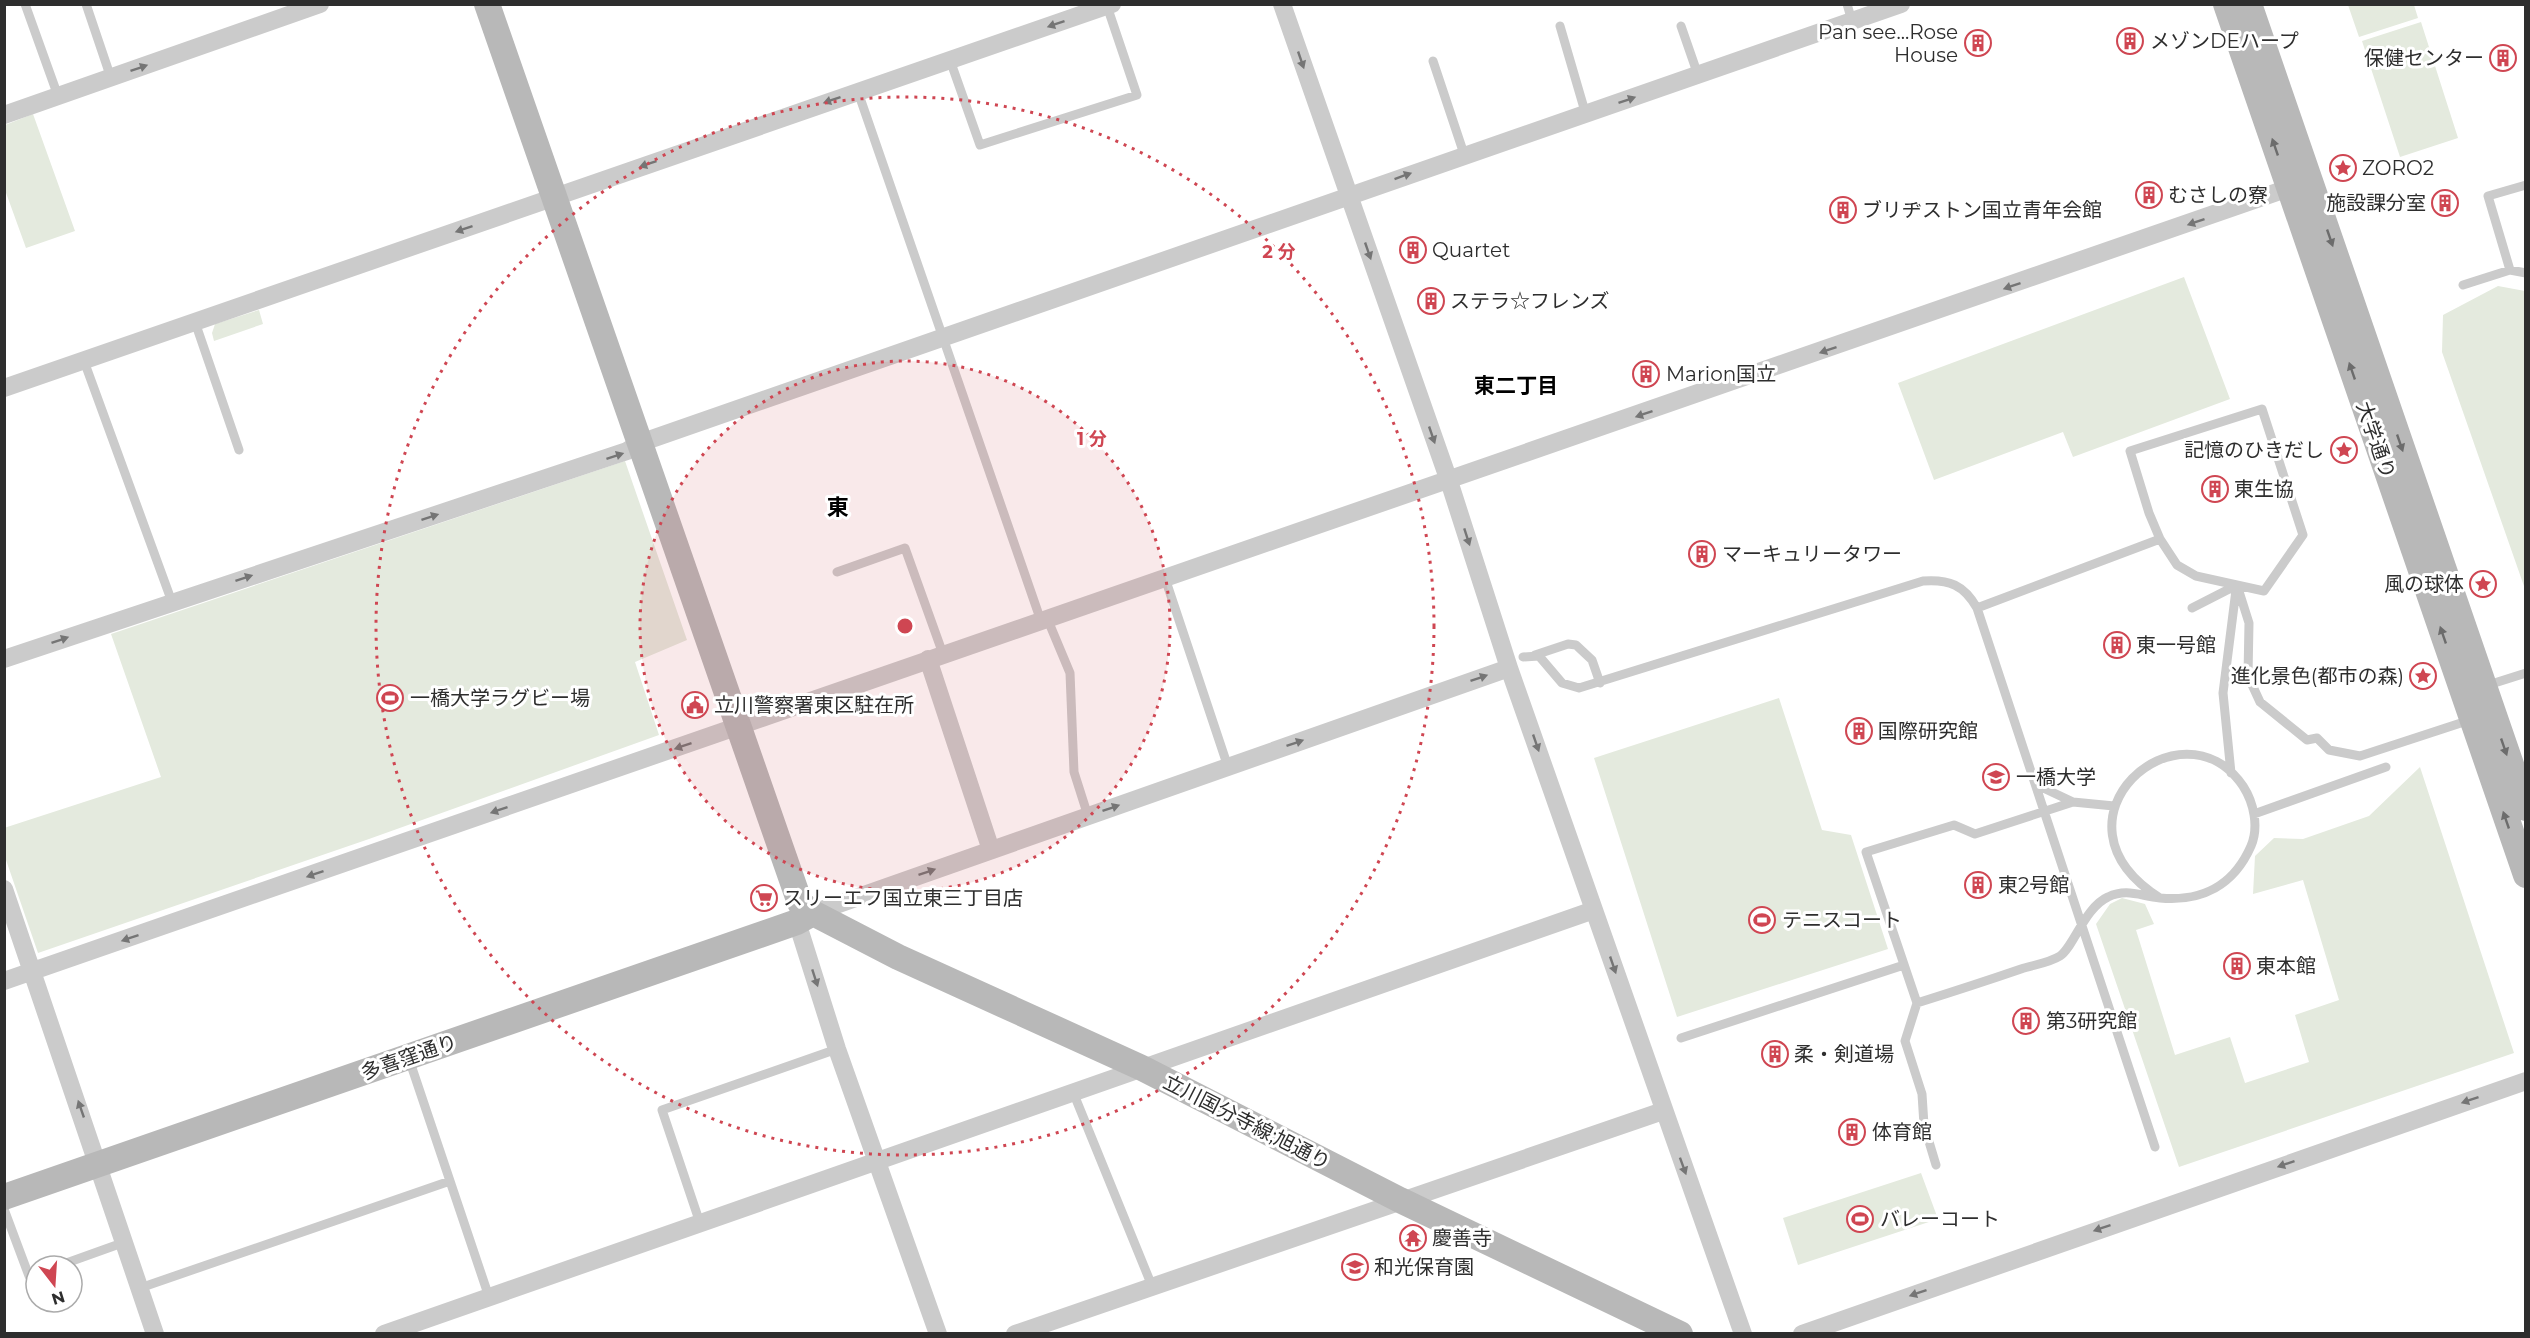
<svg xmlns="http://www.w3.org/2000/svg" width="2530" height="1338" font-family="Montserrat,'Noto Sans JP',sans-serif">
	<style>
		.green { fill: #e4eade }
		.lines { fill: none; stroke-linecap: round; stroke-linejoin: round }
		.lane { stroke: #cbcbcb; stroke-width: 9 }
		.street { stroke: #cbcbcb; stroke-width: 18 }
		.secondary { stroke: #b8b8b8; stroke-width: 26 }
		.oneway { fill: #757575 }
		.oneway2 { fill: #6c6c6c }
		.ring { fill: none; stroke: #cf4652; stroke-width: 3; stroke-dasharray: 3 6 }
		.labels { text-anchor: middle; stroke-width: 6; stroke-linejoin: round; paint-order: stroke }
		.poi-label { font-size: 20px; fill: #2e2e2e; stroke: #fff; text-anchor: start }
		.street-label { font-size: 20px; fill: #2e2e2e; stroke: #fff }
		.neighbourhood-label { font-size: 21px; font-weight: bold; fill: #000; stroke: #fff }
		.quarter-label { font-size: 22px; font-weight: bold; fill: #000; stroke: #fff }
		.centre { fill: #cf4652; stroke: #fff; stroke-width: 3 }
		.ring-label { font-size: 18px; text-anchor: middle; font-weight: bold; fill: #cf4652; stroke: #fff; stroke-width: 6; stroke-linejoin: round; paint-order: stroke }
	</style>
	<rect width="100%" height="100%" fill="#fff"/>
	<path class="green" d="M2348,5H2414L2418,18L2359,37Z
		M2421,22L2458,138L2400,157L2362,41Z
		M33,114L75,231L26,248L5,190V125Z
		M2184,277L2230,399L2073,457L2063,432L1934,480L1898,383Z
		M2498,286L2525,291V589L2442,352L2443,315Z
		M259,310L263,324L214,341L212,333L215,324Z
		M625,461L687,640L635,662L659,735L369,839L38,953L5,857L4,828L161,777L111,634Z
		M1779,698L1822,830L1851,835L1888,949L1677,1017L1594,758Z
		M2420,767L2514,1053L2179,1167L2096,924L2110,904L2122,898L2145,904L2154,924L2136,930L2175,1055L2230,1037L2245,1083L2309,1062L2295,1015L2339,1000L2303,880L2253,894L2255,856L2274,838L2303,839L2369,816Z
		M1921,1173L1938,1219L1798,1265L1783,1218Z"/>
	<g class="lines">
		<path class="lane" d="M25,4L58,96
			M86,4L111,78
			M1847,4L1852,21
			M1560,26L1586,115
			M1681,26L1698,75
			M950,60L980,145L1137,95L1107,6
			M1433,61L1464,154
			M858,92L1041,621
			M2510,270L2488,196L2526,185
			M2463,285L2510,270L2526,273
			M195,322L239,450
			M84,361L172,602
			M2262,409L2303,535L2264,591L2196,576L2177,565L2160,539L2149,513L2130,451Z
			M837,572L905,548L943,654
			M1165,578L1228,767
			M1977,608L2160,539
			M2192,608L2237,585L2249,623L2248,676L2260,702L2307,740L2317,738L2329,750L2360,756L2470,720
			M1047,618L1070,673L1074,772L1088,816
			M1535,655L1568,644L1576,645L1592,660L1600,683
			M1523,657L1539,656L1562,683L1579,688L1923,581C1949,579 1964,585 1977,608L2155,1147
			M2485,686L2526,673
			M2231,773L2223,693L2236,590
			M2037,785L2073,802
			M2254,814L2386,767
			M1917,1003C1952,992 1986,981 2021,969C2033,965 2049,963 2060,956C2073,948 2085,907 2108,897C2127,888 2140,896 2160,898C2202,902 2234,885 2251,846C2259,827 2254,803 2243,786C2181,695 2037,820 2160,898
			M1681,1038L1904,965
			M409,1059L489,1297
			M1073,1092L1152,1286
			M1936,1165L1924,1125L1922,1094L1905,1041L1917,1003L1866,852L1954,825L1975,834L2073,802L2114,806
			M4,1209L29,1276L36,1274
			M700,1223L662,1110L837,1049
			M58,1266L125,1242
			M140,1288L450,1181"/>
		<path class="street" d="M1282,4L1449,481L1509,668L1743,1334
			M4,115L320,4
			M4,388L1112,4
			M4,659L627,451L640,443L1901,4
			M928,659L991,850
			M4,889L155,1334
			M813,913L1509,668
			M797,922L837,1049L938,1334
			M4,981L2300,184
			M384,1334L1594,910
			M1015,1334L1663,1111
			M1802,1334L2526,1081"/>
		<path class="secondary" d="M487,4L800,903L813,913L898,957L1142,1068L1400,1200L1680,1334
			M2226,4L2526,875
			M2249,4L2526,808
			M4,1197L797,922L813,913"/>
	</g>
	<defs><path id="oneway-solid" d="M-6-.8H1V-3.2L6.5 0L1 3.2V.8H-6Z" transform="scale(1.5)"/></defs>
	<g class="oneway">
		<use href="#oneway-solid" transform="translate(1056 24) rotate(161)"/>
		<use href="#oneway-solid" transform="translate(1301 60) rotate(71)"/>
		<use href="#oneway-solid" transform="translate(139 68) rotate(-19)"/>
		<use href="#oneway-solid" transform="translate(832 100) rotate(161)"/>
		<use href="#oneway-solid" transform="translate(1627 100) rotate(-19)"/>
		<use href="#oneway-solid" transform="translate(648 164) rotate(161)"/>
		<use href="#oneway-solid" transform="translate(1403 176) rotate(-20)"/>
		<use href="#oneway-solid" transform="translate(2196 222) rotate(161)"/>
		<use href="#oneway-solid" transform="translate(464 229) rotate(161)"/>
		<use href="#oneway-solid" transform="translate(1368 251) rotate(71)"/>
		<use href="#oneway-solid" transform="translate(2012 286) rotate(161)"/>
		<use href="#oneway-solid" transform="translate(1828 350) rotate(161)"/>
		<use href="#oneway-solid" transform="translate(1644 414) rotate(161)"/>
		<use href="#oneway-solid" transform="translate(1432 435) rotate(71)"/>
		<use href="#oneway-solid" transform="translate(615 456) rotate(-18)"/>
		<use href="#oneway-solid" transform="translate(430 517) rotate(-18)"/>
		<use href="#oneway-solid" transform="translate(1467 537) rotate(72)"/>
		<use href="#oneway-solid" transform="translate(244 578) rotate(-18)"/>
		<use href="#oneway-solid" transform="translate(60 640) rotate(-19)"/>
		<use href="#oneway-solid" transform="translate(1479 678) rotate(-19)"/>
		<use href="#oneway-solid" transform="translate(1295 743) rotate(-19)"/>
		<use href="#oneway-solid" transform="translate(1536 743) rotate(71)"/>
		<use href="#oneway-solid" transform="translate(683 746) rotate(161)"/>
		<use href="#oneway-solid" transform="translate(1111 808) rotate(-19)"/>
		<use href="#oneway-solid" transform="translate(499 810) rotate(161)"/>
		<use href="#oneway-solid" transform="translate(927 872) rotate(-19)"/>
		<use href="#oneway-solid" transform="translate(315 874) rotate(161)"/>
		<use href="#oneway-solid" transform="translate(130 938) rotate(161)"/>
		<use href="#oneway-solid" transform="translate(1613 965) rotate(71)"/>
		<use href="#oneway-solid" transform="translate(815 978) rotate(72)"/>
		<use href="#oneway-solid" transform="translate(2470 1100) rotate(161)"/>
		<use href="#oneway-solid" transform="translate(81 1109) rotate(-109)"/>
		<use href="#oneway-solid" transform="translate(2286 1164) rotate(161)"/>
		<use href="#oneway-solid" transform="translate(1683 1166) rotate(70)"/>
		<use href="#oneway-solid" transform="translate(2102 1228) rotate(161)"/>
		<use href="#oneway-solid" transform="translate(1918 1293) rotate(161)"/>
	</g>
	<g class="oneway2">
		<use href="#oneway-solid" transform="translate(2275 147) rotate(-109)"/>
		<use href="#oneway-solid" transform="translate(2330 238) rotate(71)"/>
		<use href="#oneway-solid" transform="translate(2352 371) rotate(-109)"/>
		<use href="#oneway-solid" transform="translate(2400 443) rotate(71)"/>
		<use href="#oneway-solid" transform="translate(2443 635) rotate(-109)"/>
		<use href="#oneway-solid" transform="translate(2504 747) rotate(71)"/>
		<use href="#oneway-solid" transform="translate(2506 820) rotate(-109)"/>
	</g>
	<circle cx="905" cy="626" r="265" fill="#cf4652" fill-opacity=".12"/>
	<g class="ring">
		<circle cx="905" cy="626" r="265"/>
		<circle cx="905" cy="626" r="529"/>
	</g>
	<defs>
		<symbol id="building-ring" viewBox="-11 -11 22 22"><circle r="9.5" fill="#fff" stroke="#cf4652" stroke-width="1.5"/><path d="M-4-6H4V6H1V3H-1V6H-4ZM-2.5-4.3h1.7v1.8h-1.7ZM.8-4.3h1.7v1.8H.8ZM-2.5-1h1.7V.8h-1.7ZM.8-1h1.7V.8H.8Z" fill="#cf4652"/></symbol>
		<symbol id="sight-ring" viewBox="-11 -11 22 22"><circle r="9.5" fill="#fff" stroke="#cf4652" stroke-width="1.5"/><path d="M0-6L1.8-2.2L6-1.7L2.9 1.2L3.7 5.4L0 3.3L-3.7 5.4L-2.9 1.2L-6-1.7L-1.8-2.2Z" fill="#cf4652"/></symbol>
		<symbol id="stadium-ring" viewBox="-11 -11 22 22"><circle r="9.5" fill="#fff" stroke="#cf4652" stroke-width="1.5"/><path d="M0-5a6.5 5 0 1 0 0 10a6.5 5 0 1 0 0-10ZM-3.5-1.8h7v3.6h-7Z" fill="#cf4652"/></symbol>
		<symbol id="civic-ring" viewBox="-11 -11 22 22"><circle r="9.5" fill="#fff" stroke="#cf4652" stroke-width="1.5"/><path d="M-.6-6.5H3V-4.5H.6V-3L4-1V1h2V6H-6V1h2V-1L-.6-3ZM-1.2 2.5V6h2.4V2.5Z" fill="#cf4652"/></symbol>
		<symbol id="university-ring" viewBox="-11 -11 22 22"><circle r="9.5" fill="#fff" stroke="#cf4652" stroke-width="1.5"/><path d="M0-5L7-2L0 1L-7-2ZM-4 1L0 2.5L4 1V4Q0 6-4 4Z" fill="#cf4652"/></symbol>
		<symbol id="supermarket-ring" viewBox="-11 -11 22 22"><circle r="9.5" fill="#fff" stroke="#cf4652" stroke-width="1.5"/><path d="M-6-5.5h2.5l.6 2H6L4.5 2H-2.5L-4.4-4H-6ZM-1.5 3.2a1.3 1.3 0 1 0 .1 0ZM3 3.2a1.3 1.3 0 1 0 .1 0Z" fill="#cf4652"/></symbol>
		<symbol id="temple-ring" viewBox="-11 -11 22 22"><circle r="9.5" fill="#fff" stroke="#cf4652" stroke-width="1.5"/><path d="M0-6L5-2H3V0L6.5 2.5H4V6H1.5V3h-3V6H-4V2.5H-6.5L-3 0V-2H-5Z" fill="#cf4652"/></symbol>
		<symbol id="school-ring" viewBox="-11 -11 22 22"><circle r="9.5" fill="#fff" stroke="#cf4652" stroke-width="1.5"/><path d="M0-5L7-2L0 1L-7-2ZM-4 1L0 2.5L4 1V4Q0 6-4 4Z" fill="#cf4652"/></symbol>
	</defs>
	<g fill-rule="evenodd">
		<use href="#building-ring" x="2115" y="26" width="30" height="30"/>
		<use href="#building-ring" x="1963" y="28" width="30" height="30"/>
		<use href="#building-ring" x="2488" y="43" width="30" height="30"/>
		<use href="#sight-ring" x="2328" y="153" width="30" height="30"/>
		<use href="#building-ring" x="2134" y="180" width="30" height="30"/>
		<use href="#building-ring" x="2430" y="188" width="30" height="30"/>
		<use href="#building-ring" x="1828" y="195" width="30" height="30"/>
		<use href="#building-ring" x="1398" y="235" width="30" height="30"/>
		<use href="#building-ring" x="1416" y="286" width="30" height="30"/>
		<use href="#building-ring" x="1631" y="359" width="30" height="30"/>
		<use href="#sight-ring" x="2329" y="435" width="30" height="30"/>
		<use href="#building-ring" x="2200" y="474" width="30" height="30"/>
		<use href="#building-ring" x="1687" y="539" width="30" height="30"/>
		<use href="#sight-ring" x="2468" y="569" width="30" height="30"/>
		<use href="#building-ring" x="2102" y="630" width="30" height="30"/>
		<use href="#sight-ring" x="2408" y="661" width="30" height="30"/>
		<use href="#stadium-ring" x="375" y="683" width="30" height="30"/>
		<use href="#civic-ring" x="680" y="690" width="30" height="30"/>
		<use href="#building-ring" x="1844" y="716" width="30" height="30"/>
		<use href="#university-ring" x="1981" y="762" width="30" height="30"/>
		<use href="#building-ring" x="1963" y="870" width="30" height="30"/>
		<use href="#supermarket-ring" x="749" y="883" width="30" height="30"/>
		<use href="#stadium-ring" x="1747" y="905" width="30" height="30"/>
		<use href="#building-ring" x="2222" y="951" width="30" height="30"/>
		<use href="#building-ring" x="2011" y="1006" width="30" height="30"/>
		<use href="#building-ring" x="1760" y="1039" width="30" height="30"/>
		<use href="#building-ring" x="1837" y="1117" width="30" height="30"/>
		<use href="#stadium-ring" x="1845" y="1204" width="30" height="30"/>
		<use href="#temple-ring" x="1398" y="1223" width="30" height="30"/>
		<use href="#school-ring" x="1340" y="1252" width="30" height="30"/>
	</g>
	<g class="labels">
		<g class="poi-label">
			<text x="1958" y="39" text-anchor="end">Pan see...Rose<tspan x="1958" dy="23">House</tspan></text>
			<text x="2150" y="48">メゾンDEハープ</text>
			<text x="2484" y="65" text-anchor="end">保健センター</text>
			<text x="2362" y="175">ZORO2</text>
			<text x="2168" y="202">むさしの寮</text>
			<text x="2426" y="210" text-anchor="end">施設課分室</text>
			<text x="1862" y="217">ブリヂストン国立青年会館</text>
			<text x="1432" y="257">Quartet</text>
			<text x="1450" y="308">ステラ☆フレンズ</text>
			<text x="1666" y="381">Marion国立</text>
			<text x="2324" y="457" text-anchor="end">記憶のひきだし</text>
			<text x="2234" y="496">東生協</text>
			<text x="1722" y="561">マーキュリータワー</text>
			<text x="2464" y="591" text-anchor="end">風の球体</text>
			<text x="2136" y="652">東一号館</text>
			<text x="2404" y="683" text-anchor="end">進化景色(都市の森)</text>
			<text x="410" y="705">一橋大学ラグビー場</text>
			<text x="714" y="712">立川警察署東区駐在所</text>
			<text x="1878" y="738">国際研究館</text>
			<text x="2016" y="784">一橋大学</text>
			<text x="1998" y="892">東2号館</text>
			<text x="783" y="905">スリーエフ国立東三丁目店</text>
			<text x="1782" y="927">テニスコート</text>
			<text x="2256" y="973">東本館</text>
			<text x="2046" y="1028">第3研究館</text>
			<text x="1794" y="1061">柔・剣道場</text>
			<text x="1872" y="1139">体育館</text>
			<text x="1880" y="1226">バレーコート</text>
			<text x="1432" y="1245">慶善寺</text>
			<text x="1374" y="1274">和光保育園</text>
		</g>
		<g class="street-label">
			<text transform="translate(2376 440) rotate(71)" y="7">大学通り</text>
			<text transform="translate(409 1057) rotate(-19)" y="7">多喜窪通り</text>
			<text transform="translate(1247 1122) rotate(27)" y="7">立川国分寺線;旭通り</text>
		</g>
		<g class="neighbourhood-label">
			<text x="1516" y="393">東二丁目</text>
		</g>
		<g class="quarter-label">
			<text x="838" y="515">東</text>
		</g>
	</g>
	<circle cx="905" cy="626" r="9" class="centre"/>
	<g class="ring-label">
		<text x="1279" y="258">2 分</text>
		<text x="1092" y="445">1 分</text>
	</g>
	<rect width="2530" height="1338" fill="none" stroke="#2e2e2e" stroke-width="12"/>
	<g transform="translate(54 1284) rotate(163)"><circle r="28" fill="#ffffff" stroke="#ababab" stroke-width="1.5"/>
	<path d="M0-4.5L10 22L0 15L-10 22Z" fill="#cf4652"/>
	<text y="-9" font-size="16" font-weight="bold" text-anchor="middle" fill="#2e2e2e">N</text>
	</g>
</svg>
